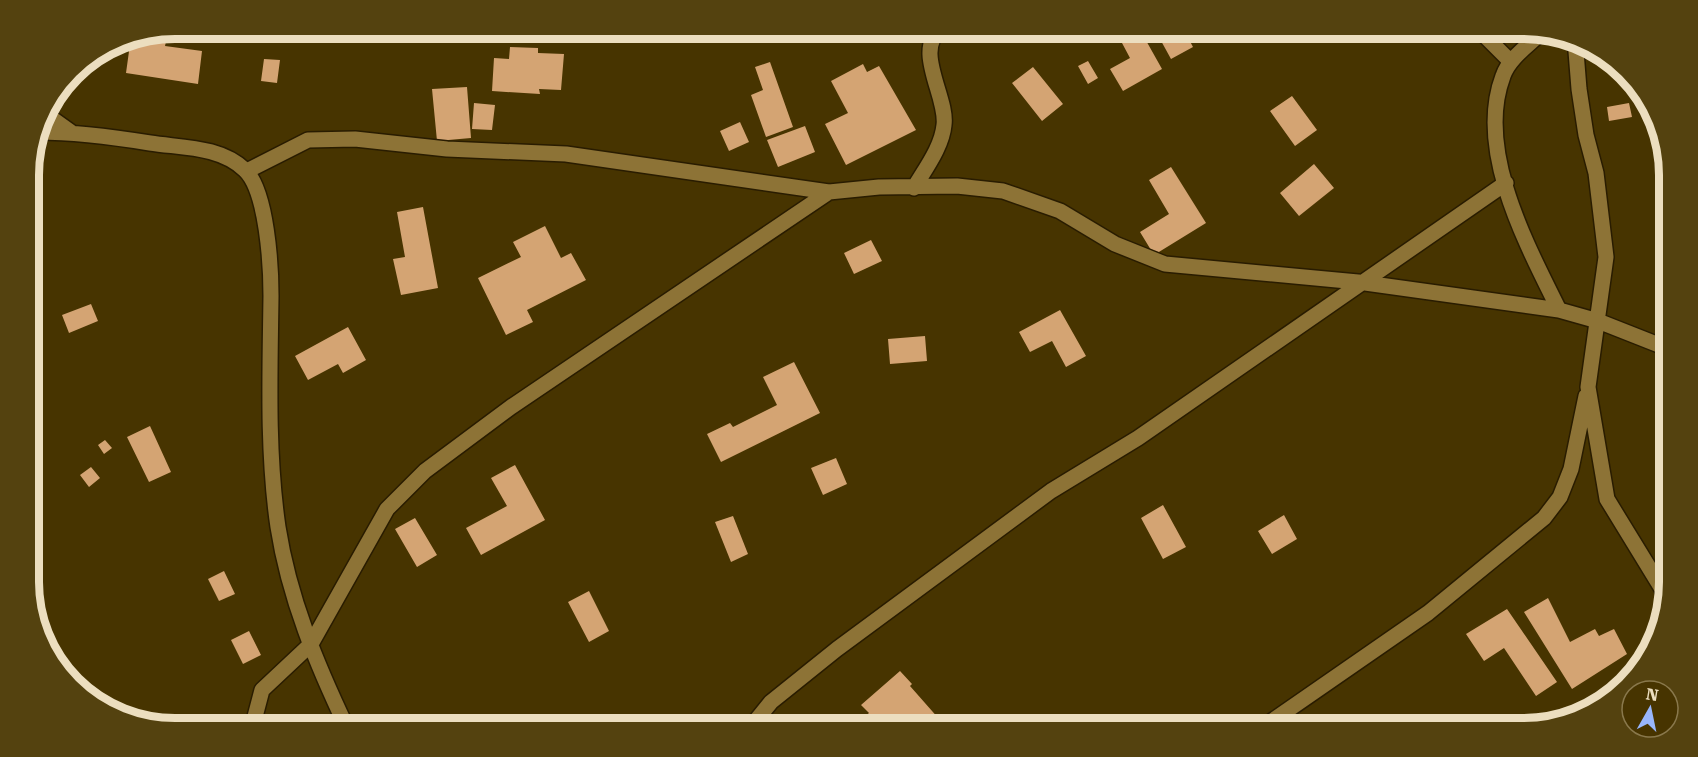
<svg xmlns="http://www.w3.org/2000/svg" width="1698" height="757" font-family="'Roboto Serif',serif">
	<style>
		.building { fill: #d4a473 }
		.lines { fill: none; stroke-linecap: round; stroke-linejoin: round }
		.minor-casing { stroke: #291c00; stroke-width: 18 }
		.minor { stroke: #8d7336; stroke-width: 15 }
		.rim { fill: none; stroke: #ecdebf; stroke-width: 8 }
	</style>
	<rect width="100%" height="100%" fill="#473400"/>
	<path class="building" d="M1114,28H1139L1162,69L1123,91L1110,69L1130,58Z
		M1154,28H1183L1193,47L1171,59Z
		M145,34L167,37L165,46L202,51L198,84L126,73L131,37Z
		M510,47L538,48V53L564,54L561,90L539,89L540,94L492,91L494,58L509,59Z
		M264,59L280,60L277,83L261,81Z
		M1088,61L1098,78L1088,84L1078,66Z
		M770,62L793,127L766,137L751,95L763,90L755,67Z
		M863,64L867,72L879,66L916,130L846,165L825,124L848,113L831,81Z
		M1033,67L1063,104L1042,121L1012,83Z
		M467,87L471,138L437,141L432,89Z
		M1292,96L1317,130L1295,146L1270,111Z
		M474,103L495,105L492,130L472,129Z
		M1629,103L1632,117L1609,121L1607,107Z
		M740,122L749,142L729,151L720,131Z
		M805,126L815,152L778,167L767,140Z
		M1314,164L1334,188L1299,216L1280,193Z
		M1171,167L1206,223L1154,255L1140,232L1169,214L1149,180Z
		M423,207L438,288L401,295L393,259L405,257L397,212Z
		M545,226L561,258L571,253L586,280L527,310L533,322L506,335L478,278L521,257L513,242Z
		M871,240L882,261L854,274L844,253Z
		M91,304L98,321L69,333L62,315Z
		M1060,310L1086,356L1066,367L1052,341L1030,352L1019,332Z
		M348,327L366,360L343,373L338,364L308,380L295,356Z
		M925,336L927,361L890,364L888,339Z
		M794,362L820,413L721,462L707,434L730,423L733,427L777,405L763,377Z
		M150,426L171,472L149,482L127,437Z
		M105,440L112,448L104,454L98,445Z
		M836,458L847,484L823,495L811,468Z
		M515,465L545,520L481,555L466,528L507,506L491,478Z
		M91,467L100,478L89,487L80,475Z
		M1163,505L1186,547L1163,559L1141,518Z
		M1284,515L1297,539L1272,554L1258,531Z
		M733,516L748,554L731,562L715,522Z
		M415,518L437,555L417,567L395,529Z
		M224,571L235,594L219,601L208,579Z
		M589,591L609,631L589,642L568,602Z
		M1548,598L1570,642L1595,629L1599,636L1614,629L1627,654L1572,689L1524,612Z
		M1507,609L1557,682L1536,696L1504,648L1484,661L1466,634Z
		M249,631L261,655L243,664L231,640Z
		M900,671L912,684L910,686L947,728L853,726L869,713L861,705Z"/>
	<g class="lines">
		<defs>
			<path id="minor" d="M1477,28L1511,62
				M1542,32C1529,45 1509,58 1503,76C1475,150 1527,245 1559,310
				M1575,39L1579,89L1586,135L1596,173L1606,257L1588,387L1607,499L1667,597
				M43,112L71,132
				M38,132C76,132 113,137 150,143C182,148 220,146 245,170C267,191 271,266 271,296C270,373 267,452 278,527C289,598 317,665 347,728
				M247,171L308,140L355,139L447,149L566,154L829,192L879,187L957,186L1003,191L1060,211L1115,244L1165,264L1358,282L1559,310L1598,321L1669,349
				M914,188C925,169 942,147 944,125C948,97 912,49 942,28
				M252,728L262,690L311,644L387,509L425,471L511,407L829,192
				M750,728L771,702L837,649L1051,491L1138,438L1506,183
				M1262,728L1428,613L1544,518L1560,497L1571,469L1586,396"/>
		</defs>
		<use href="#minor" class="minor-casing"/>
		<use href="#minor" class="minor"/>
	</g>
	<path d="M0 0H1698V757H0ZM175 39H1523A136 136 0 0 1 1659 175V582A136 136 0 0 1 1523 718H175A136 136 0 0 1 39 582V175A136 136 0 0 1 175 39Z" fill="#54420f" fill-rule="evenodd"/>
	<path class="rim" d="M175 39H1523A136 136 0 0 1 1659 175V582A136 136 0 0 1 1523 718H175A136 136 0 0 1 39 582V175A136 136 0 0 1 175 39Z"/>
	<g transform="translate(1650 709) rotate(9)"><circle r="28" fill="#473400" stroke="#89784c" stroke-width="1.5"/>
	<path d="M0-4.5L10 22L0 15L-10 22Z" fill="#98b6fd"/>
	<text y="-9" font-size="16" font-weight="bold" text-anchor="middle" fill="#ecdebf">N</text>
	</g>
</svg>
